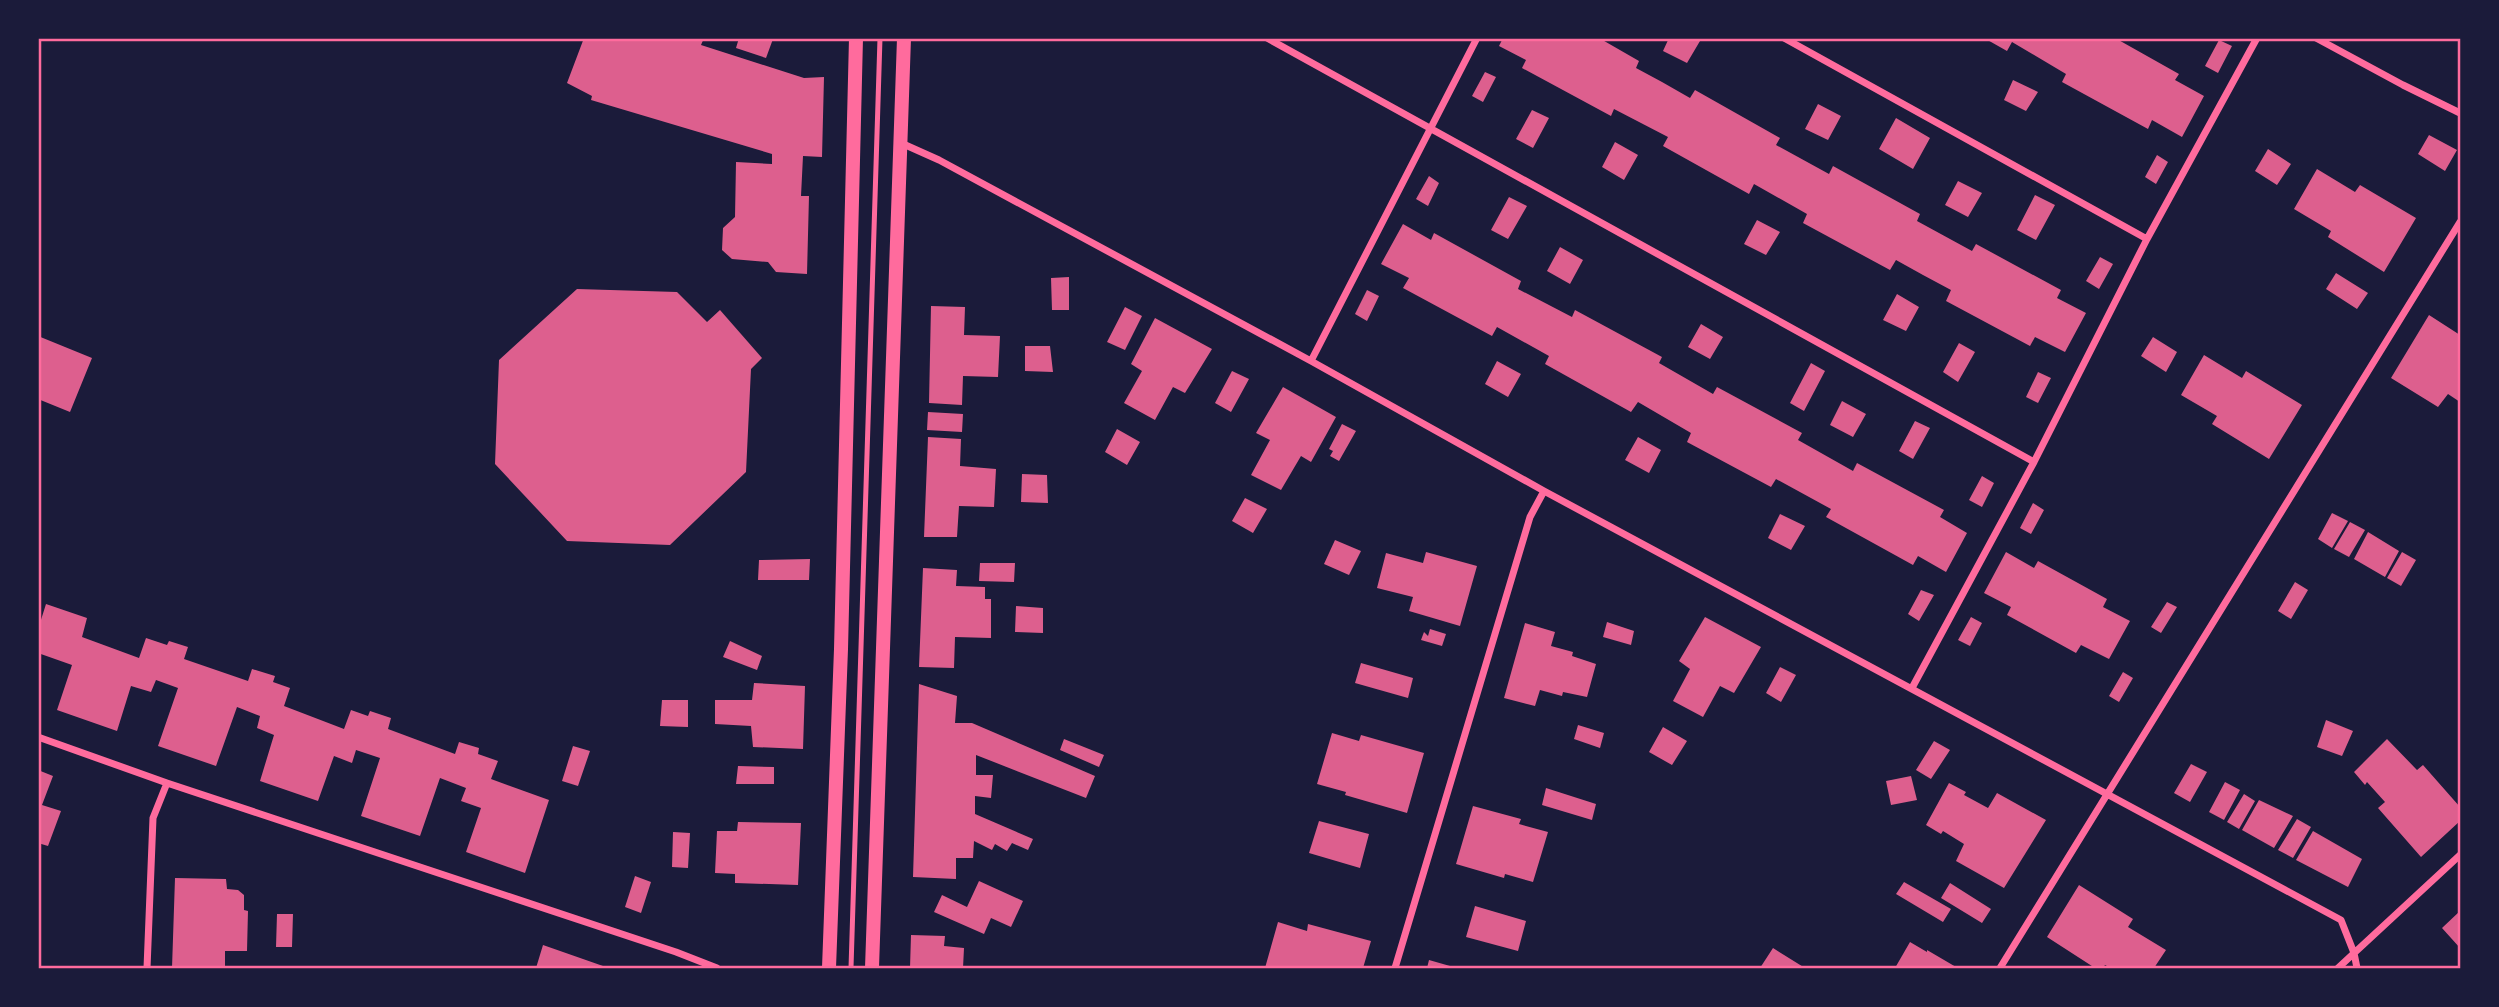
<svg xmlns="http://www.w3.org/2000/svg" width="2499" height="1007" font-family="'Nunito Sans',sans-serif">
	<style>
		.building { fill: #dd5f8e }
		.lines { fill: none; stroke-linecap: round; stroke-linejoin: round }
		.service { stroke: #ff6b9d; stroke-width: 5 }
		.minor { stroke: #ff6b9d; stroke-width: 7 }
		.secondary { stroke: #ff6b9d; stroke-width: 14 }
		.neatline { fill: none; stroke: #ff6b9d; stroke-width: 2.5 }
	</style>
	<rect width="100%" height="100%" fill="#1b1b3a"/>
	<path class="building" d="M584,38H704L701,45L804,78L824,77L822,157L803,156L801,196H809L807,274L776,272L768,262L732,259L722,250L723,228L735,217L736,162L772,164V154L591,100L592,96L567,83Z
		M739,38H770L773,39L766,58L736,48Z
		M1503,38H1599L1639,61L1636,68L1662,82L1690,98L1695,90L1780,138L1776,145L1829,174L1833,166L1920,214L1917,221L1972,251L1976,244L2061,290L2057,298L2086,313L2065,352L2035,337L2030,346L1946,301L1951,290L1923,275L1896,260L1890,270L1803,223L1807,214L1754,184L1749,194L1663,146L1668,137L1614,109L1611,116L1522,68L1526,60L1499,46Z
		M1669,38H1695L1700,41L1687,63L1663,51Z
		M1984,38H2115L2179,74L2175,80L2204,96L2182,137L2152,120L2148,129L2062,82L2066,74L2012,42L2007,51Z
		M2219,40L2232,46L2218,73L2205,66Z
		M1485,72L1496,77L1483,102L1472,96Z
		M2013,80L2038,92L2026,111L2004,100Z
		M1818,104L1841,116L1828,140L1805,129Z
		M1532,110L1549,118L1533,148L1516,139Z
		M1896,118L1930,138L1913,169L1879,149Z
		M2429,135L2457,150L2445,171L2418,154Z
		M1615,142L1638,155L1624,180L1602,167Z
		M2268,149L2291,164L2277,185L2255,171Z
		M2157,155L2168,162L2156,184L2145,177Z
		M2317,169L2355,192L2360,185L2416,218L2384,272L2328,237L2331,231L2294,209Z
		M1429,176L1439,183L1428,206L1416,199Z
		M1958,181L1982,193L1968,217L1945,205Z
		M2035,195L2055,205L2036,240L2017,230Z
		M1509,197L1527,206L1508,239L1491,230Z
		M1757,220L1780,232L1766,255L1744,244Z
		M1403,224L1431,240L1434,233L1521,281L1518,289L1572,317L1575,310L1662,357L1659,363L1713,394L1717,387L1802,433L1798,440L1853,471L1857,463L1944,510L1940,517L1967,533L1946,572L1918,556L1913,565L1826,517L1831,509L1776,479L1771,487L1687,442L1691,433L1638,402L1631,412L1545,364L1549,356L1497,327L1492,336L1403,288L1409,278L1381,264Z
		M1560,247L1583,260L1570,284L1547,271Z
		M2100,257L2113,264L2099,289L2086,281Z
		M2336,273L2368,293L2357,309L2326,289Z
		M1069,277V310H1052L1051,278Z
		M577,289L677,292L707,322L720,310L762,358L751,369L746,472L670,545L567,541L495,464L499,360Z
		M1367,290L1379,296L1367,321L1355,314Z
		M1897,294L1919,307L1906,331L1883,320Z
		M931,306L965,307L964,335L1000,336L998,377L963,376L962,405L929,403Z
		M1125,307L1142,316L1125,350L1107,342Z
		M2429,315L2460,335V402L2448,394L2438,407L2391,378Z
		M1155,318L1212,349L1185,393L1173,387L1155,420L1124,403L1142,371L1131,364Z
		M1701,324L1723,337L1710,359L1688,347Z
		M38,336L92,358L70,412L38,399Z
		M2153,337L2177,352L2166,372L2141,356Z
		M1959,343L1975,352L1958,382L1943,372Z
		M1025,346H1050L1053,372L1025,371Z
		M2204,355L2242,378L2246,371L2302,405L2269,459L2212,424L2217,416L2181,395Z
		M1497,361L1521,374L1508,397L1485,384Z
		M1811,363L1825,371L1804,411L1790,403Z
		M1232,371L1249,379L1231,412L1215,403Z
		M2038,372L2051,378L2038,403L2026,397Z
		M1283,387L1336,417L1311,462L1301,456L1281,490L1251,475L1270,440L1256,433Z
		M1842,401L1866,414L1853,437L1830,425Z
		M928,412L963,414L962,432L927,430Z
		M1915,421L1930,428L1913,459L1899,451Z
		M1342,424L1356,431L1339,461L1330,456L1333,451L1329,449Z
		M1117,429L1140,442L1127,465L1105,452Z
		M928,437L961,439L960,466L996,469L994,507L959,506L957,537H924Z
		M1638,437L1661,450L1649,473L1625,460Z
		M1022,474L1047,475L1048,503L1021,502Z
		M1982,476L1994,483L1982,507L1969,500Z
		M1245,498L1267,509L1253,533L1232,521Z
		M2033,503L2044,510L2031,534L2020,528Z
		M2332,513L2348,521L2332,548L2318,539Z
		M1780,514L1805,526L1791,550L1768,538Z
		M2350,522L2365,530L2349,557L2334,549Z
		M2368,532L2399,551L2385,577L2354,559Z
		M1335,540L1361,551L1349,575L1324,564Z
		M1426,552L1477,566L1460,626L1409,611L1413,597L1377,588L1386,553L1423,563Z
		M2006,552L2034,568L2038,561L2107,599L2103,607L2130,621L2109,659L2081,645L2076,653L2007,615L2011,607L1984,593Z
		M2402,552L2416,560L2401,586L2387,578Z
		M810,559L809,580H758L759,560Z
		M980,563H1015L1014,582L979,581Z
		M923,568L957,570L956,586L985,587V599H991V638L955,637L954,668L919,667Z
		M2295,582L2308,590L2291,619L2278,611Z
		M1921,590L1934,595L1919,621L1908,614Z
		M2167,602L2177,607L2161,633L2151,627Z
		M46,604L87,618L82,637L139,658L146,638L167,645L169,641L188,647L184,659L248,681L252,669L275,676L273,682L290,688L284,706L344,729L351,710L368,716L370,711L391,718L388,729L455,754L459,742L479,748L478,754L498,761L491,779L549,800L525,873L466,852L481,808L461,801L466,788L440,778L420,836L361,816L380,758L356,750L352,763L334,756L318,801L260,781L274,735L257,728L260,716L237,707L216,766L158,746L178,688L156,680L151,692L131,686L117,731L57,710L72,665L38,653V622L40,623Z
		M1016,606L1043,608V633L1015,632Z
		M1705,617L1761,647L1734,693L1720,686L1703,717L1673,701L1690,669L1679,661Z
		M1971,617L1982,623L1970,646L1958,640Z
		M1607,622L1634,631L1631,645L1603,637Z
		M1525,623L1555,632L1551,646L1573,652L1572,656L1596,664L1587,697L1563,692L1562,696L1540,690L1535,706L1504,698Z
		M1430,629L1446,634L1442,646L1421,640L1424,632L1428,636Z
		M730,641L762,656L757,670L723,657Z
		M1361,663L1413,678L1408,698L1355,683Z
		M1780,667L1796,675L1781,702L1766,693Z
		M2123,672L2133,678L2119,702L2109,696Z
		M754,683L805,686L803,749L753,747L751,726L715,724V700H752Z
		M919,684L957,696L955,723H972L1095,776L1086,798L976,755V775H993L991,798L975,796V814L1033,839L1028,850L1012,843L1007,851L995,844L992,850L974,841L973,858H956V879L913,877Z
		M662,700H688V727L660,726Z
		M2326,720L2353,731L2342,756L2317,747Z
		M1578,725L1604,733L1600,748L1574,739Z
		M1663,727L1687,741L1672,765L1649,752Z
		M1332,733L1359,741L1361,735L1424,753L1407,813L1345,795L1346,792L1317,784Z
		M1064,739L1104,755L1099,767L1060,750Z
		M2387,739L2417,770L2423,765L2460,807V821L2421,857L2378,808L2385,802L2367,782L2365,785L2354,772Z
		M1934,741L1950,750L1931,779L1916,770Z
		M573,746L590,751L578,786L562,781Z
		M2191,764L2207,772L2190,802L2174,793Z
		M738,766L774,767V784H736Z
		M38,770L53,776L42,805L61,811L48,846L38,843Z
		M1911,776L1917,800L1891,805L1886,781Z
		M2225,782L2240,790L2224,820L2209,812Z
		M1949,783L1966,792L1964,795L1988,808L1997,793L2046,820L2004,888L1956,861L1964,844L1943,831L1941,834L1926,825Z
		M1546,788L1596,804L1592,820L1542,805Z
		M2244,794L2255,801L2239,829L2227,822Z
		M2259,800L2293,816L2274,848L2242,830Z
		M1473,806L1521,819L1519,824L1548,832L1533,882L1505,874L1504,878L1456,864Z
		M2297,819L2311,827L2293,858L2278,850Z
		M1319,821L1369,834L1360,868L1309,853Z
		M738,822L801,823L798,885L735,883V874L715,873L717,831H737Z
		M2313,831L2362,859L2348,887L2296,860Z
		M673,832L690,833L688,868L672,867Z
		M635,876L651,882L641,913L625,907Z
		M175,878L226,879L227,889L238,890L244,895V910L248,911L247,951H225V968H172Z
		M979,881L1023,901L1011,927L991,918L984,934L934,912L942,895L967,907Z
		M1904,882L1951,909L1943,922L1896,894Z
		M1950,883L1991,909L1982,923L1941,898Z
		M2079,885L2133,919L2128,927L2166,950L2154,968H2111L2105,965L2103,968H2095L2047,937Z
		M1475,906L1526,921L1518,951L1466,937Z
		M2460,911V948L2442,928Z
		M277,914H293L292,947H276Z
		M1278,922L1307,931L1308,924L1371,941L1363,968H1265Z
		M911,935L945,936L944,946L964,948L963,968H910Z
		M1910,942L1927,952V950L1956,967L1955,968H1895Z
		M543,945L603,966L602,968H536Z
		M1773,948L1805,968H1760Z
		M1429,960L1457,968H1427Z"/>
	<g class="lines">
		<path class="service" d="M851,968L880,38"/>
		<path class="minor" d="M1267,38L2034,462
			M1784,38L2147,239
			M2316,38L2403,85L2460,113
			M901,143L939,160L1311,361L1544,491L2341,920L2354,953L2357,968
			M1311,361L1477,38
			M1912,688L2034,462L2147,239L2257,38
			M38,737L167,783L676,952L717,968
			M147,968L153,818L167,783
			M1395,968L1530,517L1544,491
			M2000,968L2460,222
			M2338,968L2460,855"/>
		<path class="secondary" d="M829,968L841,649L856,38
			M872,968L904,38"/>
	</g>
	<rect width="2499" height="1007" fill="none" stroke="#1b1b3a" stroke-width="80"/>
	<rect x="40" y="40" width="2419" height="927" class="neatline"/>
</svg>
